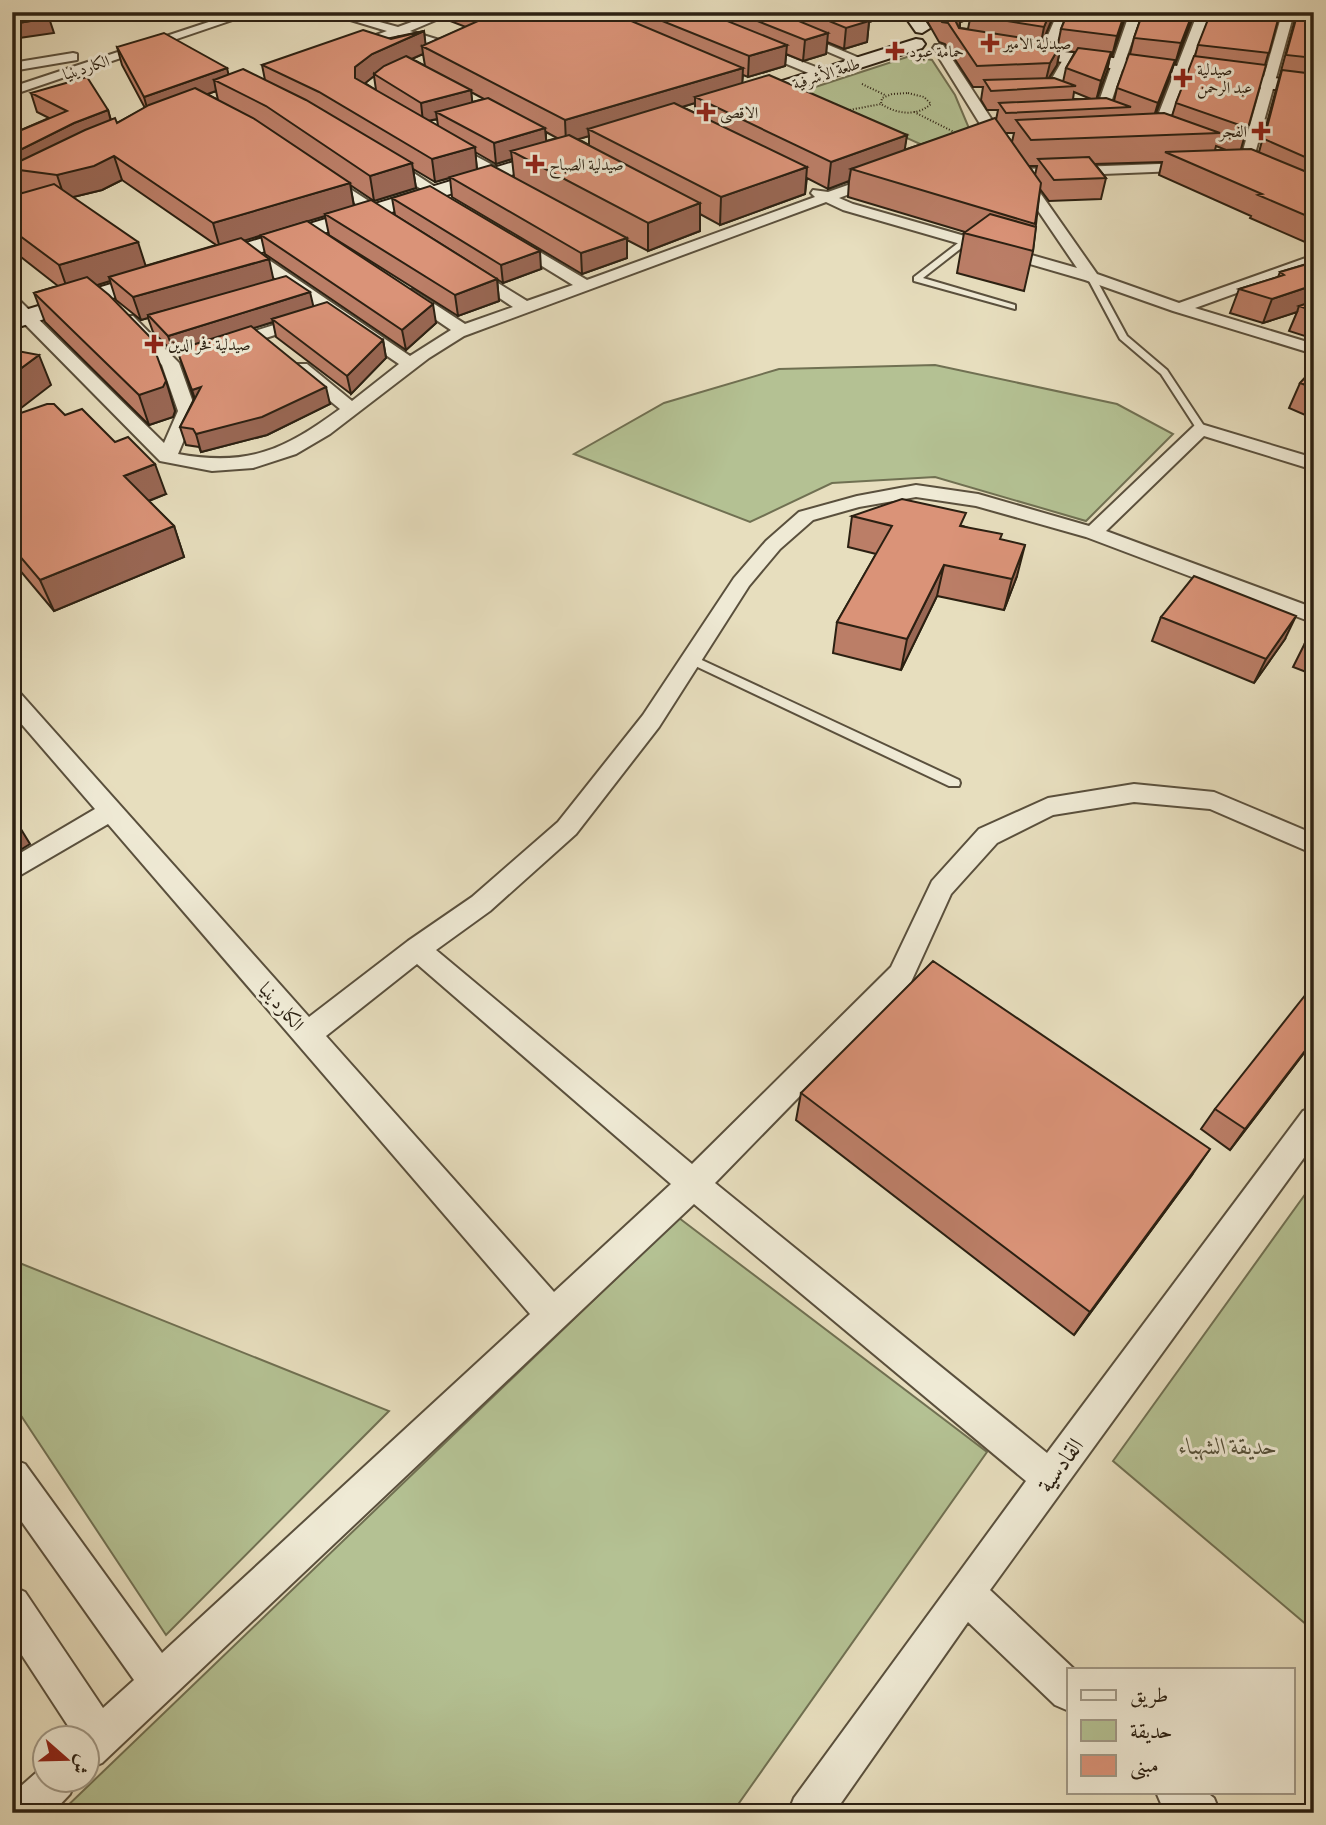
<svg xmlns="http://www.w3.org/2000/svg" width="1326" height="1825" font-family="Vollkorn,Amiri,serif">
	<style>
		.green { fill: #b4c193; stroke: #707052; stroke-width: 2 }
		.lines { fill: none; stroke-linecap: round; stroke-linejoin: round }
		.lane-casing { stroke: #5a503d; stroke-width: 4 }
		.street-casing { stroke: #5a503d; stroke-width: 4 }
		.secondary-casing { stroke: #2b2012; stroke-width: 4 }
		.path { stroke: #2b2012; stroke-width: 2; stroke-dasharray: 1 2; stroke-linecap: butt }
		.lane { fill: #efead5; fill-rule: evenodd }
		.street { fill: #efead5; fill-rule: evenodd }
		.secondary { fill: #efead5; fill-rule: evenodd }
		.wall { fill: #bb7e67; stroke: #2b2012; stroke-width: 2; fill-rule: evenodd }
		.shaded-wall { fill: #996754; stroke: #2b2012; stroke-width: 2 }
		.building { fill: #da9378; stroke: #2b2012; stroke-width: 2 }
		.poi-dot { fill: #8f2418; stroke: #efead5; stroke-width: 2.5 }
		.labels { text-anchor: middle; stroke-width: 6; stroke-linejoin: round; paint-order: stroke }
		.far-poi-label { font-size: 16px; fill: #2b2012; stroke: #efead5; text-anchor: start }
		.far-street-label { font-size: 16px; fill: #2b2012; stroke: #efead5 }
		.street-label { font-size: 19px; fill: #2b2012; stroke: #efead5 }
		.near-park-label { font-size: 23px; font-style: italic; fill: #545039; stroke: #efead5 }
		.near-street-label { font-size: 23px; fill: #2b2012; stroke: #efead5 }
	</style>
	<rect width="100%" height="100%" fill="#e7debe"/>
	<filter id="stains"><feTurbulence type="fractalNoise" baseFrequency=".00286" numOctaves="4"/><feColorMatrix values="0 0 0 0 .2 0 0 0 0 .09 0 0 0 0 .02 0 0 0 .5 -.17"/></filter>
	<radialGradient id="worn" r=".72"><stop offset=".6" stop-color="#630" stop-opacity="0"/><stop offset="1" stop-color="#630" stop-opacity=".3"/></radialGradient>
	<path class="green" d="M910,56L932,60L955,95L971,133L931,149L803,91Z
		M935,365L1117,404L1173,434L1086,521L935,477L832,483L750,522L574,454L664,403L779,369Z
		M1314,1182V1631L1113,1461Z
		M679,1218L987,1452L732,1813H60Z
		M12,1260L389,1411L166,1635L12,1402Z"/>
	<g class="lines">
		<defs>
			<path id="lane" d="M962,240L969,242L923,278L1015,305V309L914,281V277Z
				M1088,275L1095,277L1127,336L1167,370L1206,429L1204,431H1198L1161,374L1120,339L1087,277Z
				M691,655L959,780L960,783L959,786H949L687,662V656Z"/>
			<path id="street" d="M42,12H71L12,23V17Z
				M239,12H256L12,95V87Z
				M324,12H343L398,27L439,12H455L410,31L462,47L456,51L399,35L354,52H346V46L387,31Z
				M734,12H750L869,62L859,65Z
				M1058,12H1069L1051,56L1041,59L1039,56Z
				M1130,12H1142L1108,111L1102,115H1077V109L1097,107Z
				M1198,12H1210L1165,132L1158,136H1137V130L1153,128Z
				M1314,12V18L1292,20L1251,168L1029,177L1097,274L1179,303L1314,255V265L1195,308L1314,344V354L1173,311L1085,280L843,210L826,202L464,336L429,358L330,434L296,454L253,468L212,471L160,461L12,311V297L18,299L164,443L178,411L162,365L119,319L121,316H133L179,363L196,411L178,454C248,467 284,450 340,409L295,372L292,368L295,364H307L352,401L399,364L286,287L242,253L239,250L242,247L247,245L410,356L451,330L401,296L399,293L401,290H413L465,324L513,307L462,273L459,270L462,267H472L527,301L573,285L506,244L503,241L506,238H516L587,280L815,197L811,193L813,190L828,192L882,173L887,174V180L839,198L853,204L1077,268L990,140L933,48L935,45H943L1024,169L1240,161L1281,17L1287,14Z
				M752,42L826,71L828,74L818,77L748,48L746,46Z
				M73,53L77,54V60L12,71V63Z
				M1069,55L1075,59L1055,94L1024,95V89L1047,87L1065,56Z
				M447,141L502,170L504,173L497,177L492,176L442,148V142Z
				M384,156L389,157L443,192L441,195H431L379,163V157Z
				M324,172L395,218L397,221L395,224H385L319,179L317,176Z
				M309,314L317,319L315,322L229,350L221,345L223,341Z
				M1201,424L1314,458V470L1204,436L1106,531L1314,608V623L1086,537L976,506L916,497L859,507L813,520L780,549L749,586L659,727L576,834L490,911L436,950L692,1164L891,967L932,881L979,829L1048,798L1134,784L1214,792L1314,834V854L1210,809L1134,802L1053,815L997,843L951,894L911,982L715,1183L1047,1453L1303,1111L1314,1107V1144L990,1590L1074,1669H1069V1711L1055,1705L968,1622L834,1813H788L794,1798L1026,1481L694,1204L102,1763L88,1769V1738H73L74,1735L12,1640V1586L25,1592L103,1708L134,1680L12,1508V1459L25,1464L162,1653L530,1314L108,824L12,880V858L95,809L12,713V690L20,693L309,1017L408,941L472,897L558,822L643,715L734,578L766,541L799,512L857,496L916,485L978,494L1089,526L1195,425ZM417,964L671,1184L554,1292L326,1036Z
				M46,1764V1780H76L70,1794L52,1813H12V1794Z
				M1156,1792H1206L1214,1798L1220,1813H1168L1162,1806Z"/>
			<path id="secondary" d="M902,12H919L930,28L922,33L916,32Z
				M916,39L922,40L925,44L922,48L748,104L741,106L732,100L734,96Z
				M1007,45L1314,83V94L1001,54L998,50L1001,46Z
				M563,147L570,149L573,153L570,157L12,329V314Z"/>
		</defs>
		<use href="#lane" class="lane-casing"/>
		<use href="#street" class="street-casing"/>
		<use href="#secondary" class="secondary-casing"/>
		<path class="path" d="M862,84L885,95
			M908,93L924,97L931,104C916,117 897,114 881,104L882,98L892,94Z
			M844,111L881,104
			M914,112L960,135"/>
		<use href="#lane" class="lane"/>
		<use href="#street" class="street"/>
		<use href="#secondary" class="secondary"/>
	</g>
	<path class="wall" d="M444,12H898L869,22L867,42L844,49L827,42L826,54L803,61L786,54L785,66L748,77L743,75L742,83L907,135L904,150L996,120L998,110H987L981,100L983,87H973L945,44L939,42L922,12H1055L1043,41L1058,44L1061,29L1068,12H1127L1112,56H1110L1107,71L1097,98L1114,101L1117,88L1130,54L1134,38L1143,12H1195L1175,64H1174L1169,79L1156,113L1172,116L1176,103L1195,56L1198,45L1285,12L1279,16L1241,149L1259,152L1297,12H1314V246L1250,218L1251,216L1159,175L1162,162L1095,164L1106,178L1101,199L1049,201L1040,189L1033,251L1024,291L957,273L964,233L965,232L848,197L849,181L828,189L807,178L805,194L720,225L700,214V231L648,251L627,240V258L582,274L452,197L450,178L435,182L413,169L416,188L374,201L350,185L354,205L497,279L499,301L458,316L329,235L325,216L307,221L436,323L406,350L265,254L261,236L245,240L274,279L313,306L383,340L386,358L351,394L276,337L273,322L253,328L330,404L267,435L201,452L199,447L186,445L180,427L194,399L178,352L174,353L153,332L148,318L141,320L116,300L110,281L97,285L166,381L175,411L173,417L149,425L45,322L34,293L58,286L12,250V196L23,193L16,192L12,183V134L49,118L37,112L31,93L108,110L111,120L117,123L145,108L122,65L117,47L229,75L265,80L262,65L424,31L425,45L466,27L445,19ZM970,19L968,29L960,28V22ZM1060,50L1075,52L1066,68L1063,82L1049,78L1057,65ZM423,54L425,66L412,59ZM374,76L376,90L365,83ZM216,91L218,100L207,94ZM471,92L484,99L472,102ZM1074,92L1091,99H1073ZM695,103V113L682,107ZM437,119L438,126L429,121ZM546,132L557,138L546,141ZM1005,133H1014L1012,142ZM589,136V145L578,139ZM1216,146L1226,150H1215ZM475,152L496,164L512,159L514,177L477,169ZM1029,166H1037L1035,175ZM122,180L216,245L145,266L73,197L102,190Z
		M392,198L541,269L503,283L395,215Z
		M1314,260V339L1289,331L1297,312L1263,323L1230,313L1239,289L1278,277L1280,272L1313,262Z
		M1314,368V429L1307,426L1310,417L1289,408L1300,383Z
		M65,415L166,494L149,501L174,526L184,557L54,611L12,561V416Z
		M852,516L963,526L1001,540L1017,576L1004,610L937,596L901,670L833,653L837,622L876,554L848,547Z
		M1161,617L1285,639L1254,683L1152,641Z
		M1314,629V675L1293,667L1305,643Z
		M1314,1040L1230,1150L1201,1129L1215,1109Z
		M801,1093L1192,1175L1074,1335L796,1120Z
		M1123,1807L1129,1813H1107V1812Z"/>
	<path class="shaded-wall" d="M474,12H516L475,30Z
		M853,12H898L869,22L867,42L844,49L846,28Z
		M950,12H991L970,15V19L960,22L958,38Z
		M1050,12H1055L1040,48L1044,27Z
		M1125,12H1127L1112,56L1117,36Z
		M1193,12H1195L1175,64L1181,43Z
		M49,18L54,33L12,39V24Z
		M424,31L426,48L422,46L423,54L375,75L374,74V76L358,89L355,78V67L372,54Z
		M828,33L826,54L803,61L805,40Z
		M1061,44L1057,65L1045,84L1050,63Z
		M787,45L785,66L748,77L749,56Z
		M1111,52L1107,71L1096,101L1101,81Z
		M1175,60L1169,79L1152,123L1158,103Z
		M227,68L231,85L214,80L216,91L149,115L144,97Z
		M743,68L742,89L695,97V103L597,133L588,129L589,136L566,143L565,120Z
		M471,90L473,109L436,112L437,119L423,122L421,103Z
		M108,110L113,129L12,169V154L74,123Z
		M545,128L547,149L511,151L512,159L496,164L494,143Z
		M907,135L903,161L851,169L849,181L828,189L831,162Z
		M475,147L477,170L435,182L432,159Z
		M114,156L122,180L102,190L65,199L57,175Z
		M412,163L416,188L374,201L370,176Z
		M807,167L805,194L720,225L721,197Z
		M350,183L354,207L325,214V216L220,248L213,223Z
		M700,203V231L648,251V223Z
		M627,238V258L582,274L581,253Z
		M138,242L147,270L109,277L110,281L69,294L59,265Z
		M540,251L541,269L503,283L501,265Z
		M269,259L274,282L148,315V318L141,320L133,297Z
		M497,279L499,301L458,316L455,295Z
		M1314,285V306H1299L1297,312L1263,323L1272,299Z
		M310,292L314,309L272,319L273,322L174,353L168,336Z
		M433,304L436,323L406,350L402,330Z
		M383,340L386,358L351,394L347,376Z
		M39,355L51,385L12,415V375Z
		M166,381L175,411L173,417L149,425L139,395Z
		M201,387L198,408L192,390Z
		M326,387L330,404L267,435L201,452L196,434Z
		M155,464L166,494L135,506L124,476Z
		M174,526L184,557L54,611L40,580Z
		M1025,545L1017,576L1004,610L1012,579Z
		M944,565L937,596L901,670L907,639Z
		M1296,616L1285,639L1254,683L1266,659Z
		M16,821L30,844L12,855V823Z
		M1314,1039V1040L1230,1150L1245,1129Z
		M1210,1149L1192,1175L1074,1335L1090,1312Z"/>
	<path class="building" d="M12,12H45L49,18L12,24Z
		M498,12H610L743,68L565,120L422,46Z
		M640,12H705L787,45L749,56Z
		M735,12H777L828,33L805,40Z
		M807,12H858L869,21L846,28Z
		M936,12H952L961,18L956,22L959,28L1061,44L1050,63L977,66L948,23L942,22Z
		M981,12H1050L1044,27L970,15Z
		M1068,12H1125L1117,36L1061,29Z
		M1143,12H1193L1181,43L1134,38Z
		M1211,12H1280L1269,53L1198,45Z
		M1298,12H1314V58L1286,55Z
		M363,30L391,39L424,31L372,54L355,67V78L475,147L432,159L319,92L262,65Z
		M164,33L227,68L144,97L117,47Z
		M1078,48L1111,52L1101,81L1066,68Z
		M1129,54L1175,60L1158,103L1117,88Z
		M406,56L471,90L421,103L374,74L384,66Z
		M1194,56L1266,65L1248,128L1176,103Z
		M243,69L306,100L412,163L370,176L266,106L214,80Z
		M1282,70L1314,74V161L1264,139Z
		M769,75L907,135L831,162L695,97Z
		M87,77L108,110L74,123L12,154V134L67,111L31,93Z
		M1054,78L1076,86L991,91L984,80Z
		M195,88L253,118L350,183L213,223L114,156L94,166L57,175L12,169V165L85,130L115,118L117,123L149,105Z
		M488,98L545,128L494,143L436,112Z
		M1106,98L1131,107L1006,113L999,103Z
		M674,103L807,167L721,197L588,129Z
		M1164,113L1220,133L1031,140L1016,120Z
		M995,118L1041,183L1035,224L851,169Z
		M569,135L700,203L648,223L511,151Z
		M1251,149L1314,175V219L1258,195L1262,194L1165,152Z
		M1089,157L1106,178L1054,180L1038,159Z
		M491,165L627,238L581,253L450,177Z
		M54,184L138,242L59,265L12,230V196Z
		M430,186L540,251L501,265L392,198Z
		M371,200L497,279L455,295L325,214Z
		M990,214L1036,227L1033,251L964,233Z
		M307,221L433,304L402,330L261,235Z
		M241,238L269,259L133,297L109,277Z
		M1314,262V285L1272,299L1239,289L1284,275L1280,272Z
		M286,276L310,292L168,336L148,315Z
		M87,277L109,295L150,337L166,381L163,387L139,395L34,293Z
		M1314,301V311L1299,306Z
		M327,302L383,340L347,376L272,319Z
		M251,326L326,387L262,417L196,434L193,429L180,427L201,387L192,390L177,350Z
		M12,350L39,355L12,375Z
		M1314,368V388L1300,383Z
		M47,404H54L65,415L82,409L115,442L128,437L155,464L124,476L174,526L40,580L12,547V416Z
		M902,499L966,513L960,526L1002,534L1000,539L1025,545L1012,579L944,565L907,639L837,622L892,526L852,516Z
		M1194,576L1296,616L1266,659L1161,617Z
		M1314,629V646L1305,643Z
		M12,816L16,821L12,823Z
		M933,961L1210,1149L1090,1312L801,1093Z
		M1314,984V1039L1245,1129L1215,1109Z
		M1123,1807L1129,1813H1120Z"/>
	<g class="poi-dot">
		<path d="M986.5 32.5h7v7h7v7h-7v7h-7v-7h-7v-7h7z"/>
		<path d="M891.5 40.5h7v7h7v7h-7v7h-7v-7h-7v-7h7z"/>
		<path d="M1179.5 67.5h7v7h7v7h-7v7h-7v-7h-7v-7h7z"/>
		<path d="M702.5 101.5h7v7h7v7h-7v7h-7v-7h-7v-7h7z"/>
		<path d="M1257.5 120.5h7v7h7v7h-7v7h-7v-7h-7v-7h7z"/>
		<path d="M531.5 153.5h7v7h7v7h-7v7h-7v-7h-7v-7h7z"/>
		<path d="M150.5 333.5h7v7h7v7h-7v7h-7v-7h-7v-7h7z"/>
	</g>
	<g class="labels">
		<g class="far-poi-label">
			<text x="1004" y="49">صيدلية الامير</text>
			<text x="909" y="57">حمامة عبود</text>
			<text x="1197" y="75">صيدلية<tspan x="1197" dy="18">عبد الرحمن</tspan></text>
			<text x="720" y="118">الاقصى</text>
			<text x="1247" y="137" text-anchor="end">الفجر</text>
			<text x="549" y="170">صيدلية الصباح</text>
			<text x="168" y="350">صيدلية فخر الدين</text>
		</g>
		<g class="far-street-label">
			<text transform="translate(86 67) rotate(-18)" y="6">الكاردينيا</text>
			<text transform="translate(826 73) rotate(-18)" y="6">طلعة الأشرفية</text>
		</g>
		<g class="street-label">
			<text transform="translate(282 1006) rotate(49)" y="7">الكاردينيا</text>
		</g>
		<g class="near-park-label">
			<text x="1228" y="1454">حديقة الشهباء</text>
		</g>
		<g class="near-street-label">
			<text transform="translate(1060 1465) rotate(-54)" y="8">القادسية</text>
		</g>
	</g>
	<rect width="1326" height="1825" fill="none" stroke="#e7debe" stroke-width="42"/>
	<rect x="14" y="14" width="1298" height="1797" fill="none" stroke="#2b2012" stroke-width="3.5"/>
	<rect x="21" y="21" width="1284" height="1783" fill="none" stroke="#2b2012" stroke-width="2"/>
	<rect x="1067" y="1668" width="228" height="126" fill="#efead5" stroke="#a19987" stroke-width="2"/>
	<rect x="1081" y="1690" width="35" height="10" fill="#efead5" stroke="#a19987" stroke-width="2"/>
	<text x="1130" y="1702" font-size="21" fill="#2b2012">طريق</text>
	<rect x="1081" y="1720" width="35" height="21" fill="#b4c193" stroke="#a19987" stroke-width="2"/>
	<text x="1130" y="1738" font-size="21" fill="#2b2012">حديقة</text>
	<rect x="1081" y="1755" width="35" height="21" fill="#da9378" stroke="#a19987" stroke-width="2"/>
	<text x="1130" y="1772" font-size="21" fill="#2b2012">مبنى</text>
	<g transform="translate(66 1759) rotate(110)"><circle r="33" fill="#efead5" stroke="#a19987" stroke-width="2"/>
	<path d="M0-5L12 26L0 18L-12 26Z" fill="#8f2418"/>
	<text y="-10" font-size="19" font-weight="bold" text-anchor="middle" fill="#2b2012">ش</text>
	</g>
	<rect width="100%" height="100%" filter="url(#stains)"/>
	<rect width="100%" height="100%" fill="url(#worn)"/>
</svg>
